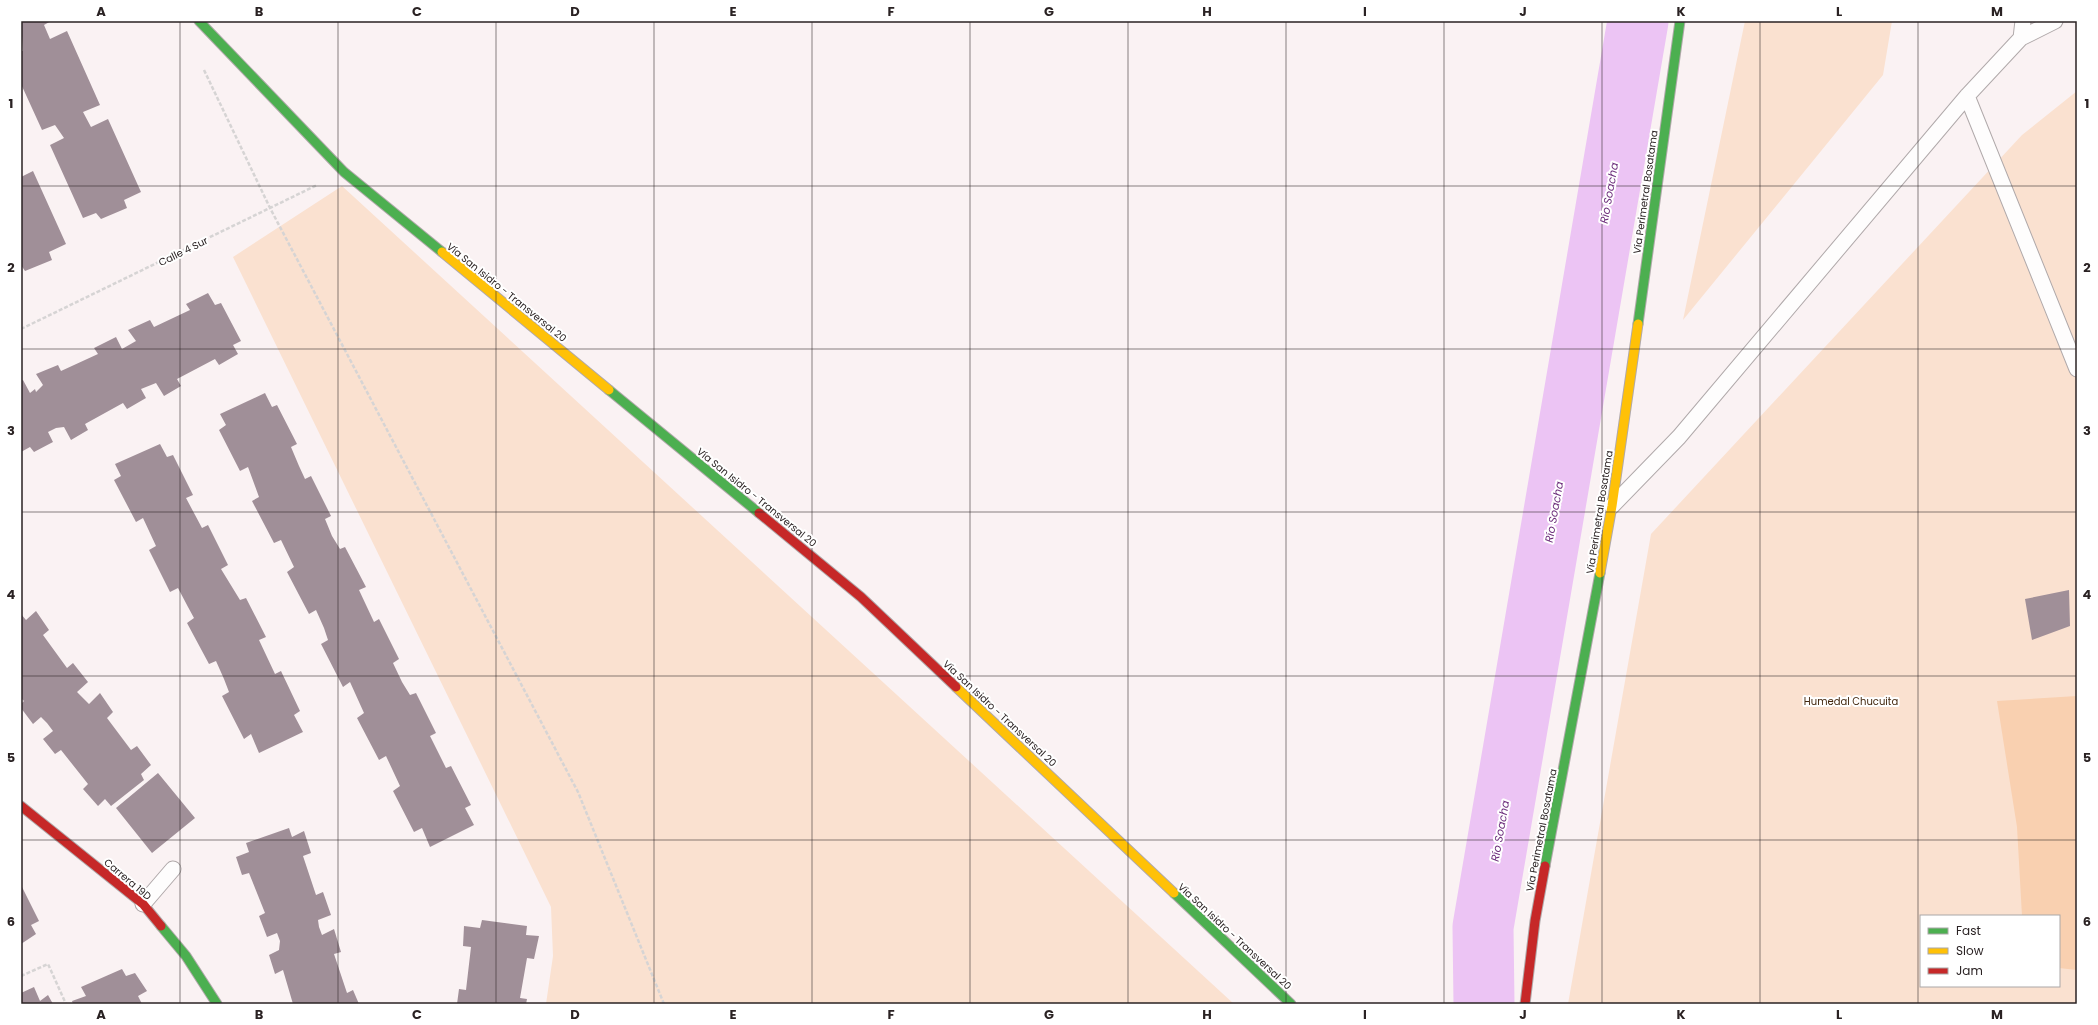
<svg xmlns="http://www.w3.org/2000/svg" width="2098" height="1025" font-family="Poppins,sans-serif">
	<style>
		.green { fill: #fae1d0; fill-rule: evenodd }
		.forest { fill: #f9d0b0 }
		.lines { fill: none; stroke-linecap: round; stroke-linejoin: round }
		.river { stroke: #ecc4f4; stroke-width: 61 }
		.building { fill: #a08f98 }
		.lane-casing { stroke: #b0a9aa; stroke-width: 17 }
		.fast-casing { stroke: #b0a9aa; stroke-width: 11 }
		.slow-casing { stroke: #b0a9aa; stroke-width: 11 }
		.jam-casing { stroke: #b0a9aa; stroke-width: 11 }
		.path { stroke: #d6d4d4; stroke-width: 2.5; stroke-dasharray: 4 2; stroke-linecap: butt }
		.lane { stroke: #fefdfd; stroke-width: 15 }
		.fast { stroke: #4caf50; stroke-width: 9 }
		.slow { stroke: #ffc107; stroke-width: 9 }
		.jam { stroke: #c62828; stroke-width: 9 }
		.grid { fill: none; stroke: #2a2223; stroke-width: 1; stroke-opacity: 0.55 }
		.labels { text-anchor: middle; stroke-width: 4; stroke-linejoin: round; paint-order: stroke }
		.street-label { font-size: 10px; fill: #2a2223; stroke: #fff }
		.park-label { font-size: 10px; fill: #42270e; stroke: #fff }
		.water-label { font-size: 11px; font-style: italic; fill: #6c2d7b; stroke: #fff }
		.neatline { fill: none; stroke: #2a2223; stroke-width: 1.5 }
		.grid-label { font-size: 13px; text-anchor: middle; font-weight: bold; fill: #2a2223 }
	</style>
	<rect width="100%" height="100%" fill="#faf2f3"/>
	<path class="green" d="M1745,21H1892L1883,75L1683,320Z
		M2077,91V1004H1568L1651,534L2022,135ZM1921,916H2059V986H1921Z
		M342,186L1234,1004H546L553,956L551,907L233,257Z"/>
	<path class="forest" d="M2077,696V970L2059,968V916H2022L2017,827L1997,701Z"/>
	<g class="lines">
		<path class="river" d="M1484,1004L1483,927L1638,21"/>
	</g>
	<path class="building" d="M21,21H51L44,25L50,39L67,31L100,105L83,112L91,127L108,119L141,192L124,200L127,208L101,219L96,213L83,218L50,145L64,138L55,125L42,130L21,84V51H23Z
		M33,171L66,244L49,252L52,260L25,271L21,265V177Z
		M208,293L215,305L221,303L241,341L233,345L238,354L219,365L215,359L177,379L181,386L164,396L156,383L141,389L146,398L127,409L123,403L85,424L88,430L71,440L64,427L56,428L48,432L53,442L34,452L30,447L21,452V381L23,380L30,393L35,389L36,392L43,385L36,374L58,365L61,371L98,354L94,348L116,337L122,349L136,341L128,330L150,320L154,327L190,310L186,304Z
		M265,393L272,407L277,405L297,444L291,447L299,466L305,479L311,476L331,516L325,519L332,536L340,549L345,547L366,587L359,590L374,622L379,619L399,659L393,663L402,682L410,695L416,693L436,733L430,736L446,768L451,766L471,805L465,808L474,825L430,847L422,828L414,832L393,791L400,786L386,756L379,760L357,718L364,713L350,682L343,687L321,644L328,640L324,628L316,610L309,614L287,572L294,567L281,540L274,543L252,501L259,497L248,467L240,471L219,430L226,425L220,414Z
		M160,444L167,457L173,455L193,495L186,498L202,528L208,525L228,565L221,569L240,600L246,598L266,637L259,640L275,674L281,671L300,711L294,715L303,732L259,753L251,734L244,739L222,696L229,692L224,679L216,661L209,664L187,623L194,618L188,607L178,588L170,592L149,550L156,546L143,518L136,522L114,480L121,476L115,464Z
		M2069,590L2070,626L2032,640L2025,599Z
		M36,611L49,630L43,635L67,668L73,663L88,682L77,692L89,704L100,693L113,712L107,718L131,750L137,746L151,765L141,774L144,780L111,806L105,799L98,806L83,789L88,784L61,750L55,754L43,739L53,731L47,723L41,717L33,724L21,708V704L24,701L21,698V614L26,620Z
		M158,773L195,818L152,853L116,808Z
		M289,828L292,837L304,831L311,853L303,856L316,895L323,892L331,915L318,920L319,927L322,935L334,929L341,952L334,954L347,993L353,990L359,1004H293L283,970L275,974L269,955L279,950L280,941L277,933L267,937L259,916L265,913L249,873L242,875L236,857L249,852L246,843Z
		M21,885L39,921L31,925L36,934L21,944Z
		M482,920L527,926L526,935L539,936L534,959L527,958L520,998L527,999L526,1004H457L459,989L466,990L471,947L463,946L464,926L480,928Z
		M122,969L126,976L135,973L147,991L138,996L142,1004H73L72,1001L86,996L81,987Z
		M34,987L40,1001L48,995L53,1004H21V993Z"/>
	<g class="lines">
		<defs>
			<path id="lane" d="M2021,38L2023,21
				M1967,96L2077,369
				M1612,506L1679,437L1967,96L2021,38L2055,21
				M143,904L173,869"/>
			<path id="fast" d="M199,21L344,172L442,252
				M1638,324L1680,21
				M609,390L759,513
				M1545,866L1600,573
				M1174,893L1291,1004
				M161,926L186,956L217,1004"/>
			<path id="slow" d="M442,252L609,390
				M1600,573L1612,506L1638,324
				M956,687L1174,893"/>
			<path id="jam" d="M759,513L861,597L956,687
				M21,806L143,904L161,926
				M1525,1004L1535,921L1545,866"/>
		</defs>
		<use href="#lane" class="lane-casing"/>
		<use href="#fast" class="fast-casing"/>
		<use href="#slow" class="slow-casing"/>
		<use href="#jam" class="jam-casing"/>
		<path class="path" d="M204,70L270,208L578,792L664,1004
			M21,329L317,185
			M21,976L48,964L66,1004"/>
		<use href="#lane" class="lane"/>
		<use href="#fast" class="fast"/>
		<use href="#slow" class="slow"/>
		<use href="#jam" class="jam"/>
	</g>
	<path class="grid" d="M180,21V1004M338,21V1004M496,21V1004M654,21V1004M812,21V1004M970,21V1004M1128,21V1004M1286,21V1004M1444,21V1004M1602,21V1004M1760,21V1004M1918,21V1004M21,186H2077M21,349H2077M21,512H2077M21,676H2077M21,840H2077"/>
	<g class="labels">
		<g class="street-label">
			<text transform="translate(1645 192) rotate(-82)" y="4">Vía Perimetral Bosatama</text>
			<text transform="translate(183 251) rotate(-26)" y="4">Calle 4 Sur</text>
			<text transform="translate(507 292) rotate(39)" y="4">Vía San Isidro - Transversal 20</text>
			<text transform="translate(757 497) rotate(39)" y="4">Vía San Isidro - Transversal 20</text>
			<text transform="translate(1599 512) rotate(-81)" y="4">Vía Perimetral Bosatama</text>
			<text transform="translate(1000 713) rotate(43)" y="4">Vía San Isidro - Transversal 20</text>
			<text transform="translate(1541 830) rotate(-79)" y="4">Vía Perimetral Bosatama</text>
			<text transform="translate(128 879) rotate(40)" y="4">Carrera 19D</text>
			<text transform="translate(1235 936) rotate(43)" y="4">Vía San Isidro - Transversal 20</text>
		</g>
		<g class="park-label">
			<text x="1851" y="705">Humedal Chucuita</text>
		</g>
		<g class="water-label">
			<text transform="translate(1609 193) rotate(-80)" y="4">Río Soacha</text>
			<text transform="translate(1554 512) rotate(-80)" y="4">Río Soacha</text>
			<text transform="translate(1500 831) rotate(-80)" y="4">Río Soacha</text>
		</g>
	</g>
	<rect width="2098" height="1025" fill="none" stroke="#ffffff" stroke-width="44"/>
	<rect x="1920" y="915" width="140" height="72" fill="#ffffff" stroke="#aaa7a7"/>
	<rect x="1928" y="928" width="20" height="6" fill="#4caf50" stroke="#aaa7a7"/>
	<text x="1956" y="935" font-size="12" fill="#2a2223">Fast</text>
	<rect x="1928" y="948" width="20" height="6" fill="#ffc107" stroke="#aaa7a7"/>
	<text x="1956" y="955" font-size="12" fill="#2a2223">Slow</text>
	<rect x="1928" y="968" width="20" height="6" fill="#c62828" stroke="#aaa7a7"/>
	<text x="1956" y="975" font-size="12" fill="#2a2223">Jam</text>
	<rect x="22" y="22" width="2054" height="981" class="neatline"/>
	<g class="grid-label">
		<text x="101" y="16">A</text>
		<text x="259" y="16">B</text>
		<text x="417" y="16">C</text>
		<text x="575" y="16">D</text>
		<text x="733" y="16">E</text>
		<text x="891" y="16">F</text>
		<text x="1049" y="16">G</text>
		<text x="1207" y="16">H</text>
		<text x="1365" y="16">I</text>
		<text x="1523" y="16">J</text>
		<text x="1681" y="16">K</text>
		<text x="1839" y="16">L</text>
		<text x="1997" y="16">M</text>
		<text x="11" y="108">1</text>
		<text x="2087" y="108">1</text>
		<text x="11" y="272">2</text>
		<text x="2087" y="272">2</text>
		<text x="11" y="435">3</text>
		<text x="2087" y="435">3</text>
		<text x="11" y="599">4</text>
		<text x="2087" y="599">4</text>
		<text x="11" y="762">5</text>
		<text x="2087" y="762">5</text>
		<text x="11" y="926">6</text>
		<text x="2087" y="926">6</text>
		<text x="101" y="1019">A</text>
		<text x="259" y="1019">B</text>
		<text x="417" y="1019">C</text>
		<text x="575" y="1019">D</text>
		<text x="733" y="1019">E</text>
		<text x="891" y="1019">F</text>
		<text x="1049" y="1019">G</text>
		<text x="1207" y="1019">H</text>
		<text x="1365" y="1019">I</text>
		<text x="1523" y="1019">J</text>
		<text x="1681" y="1019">K</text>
		<text x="1839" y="1019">L</text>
		<text x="1997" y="1019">M</text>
	</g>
</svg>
